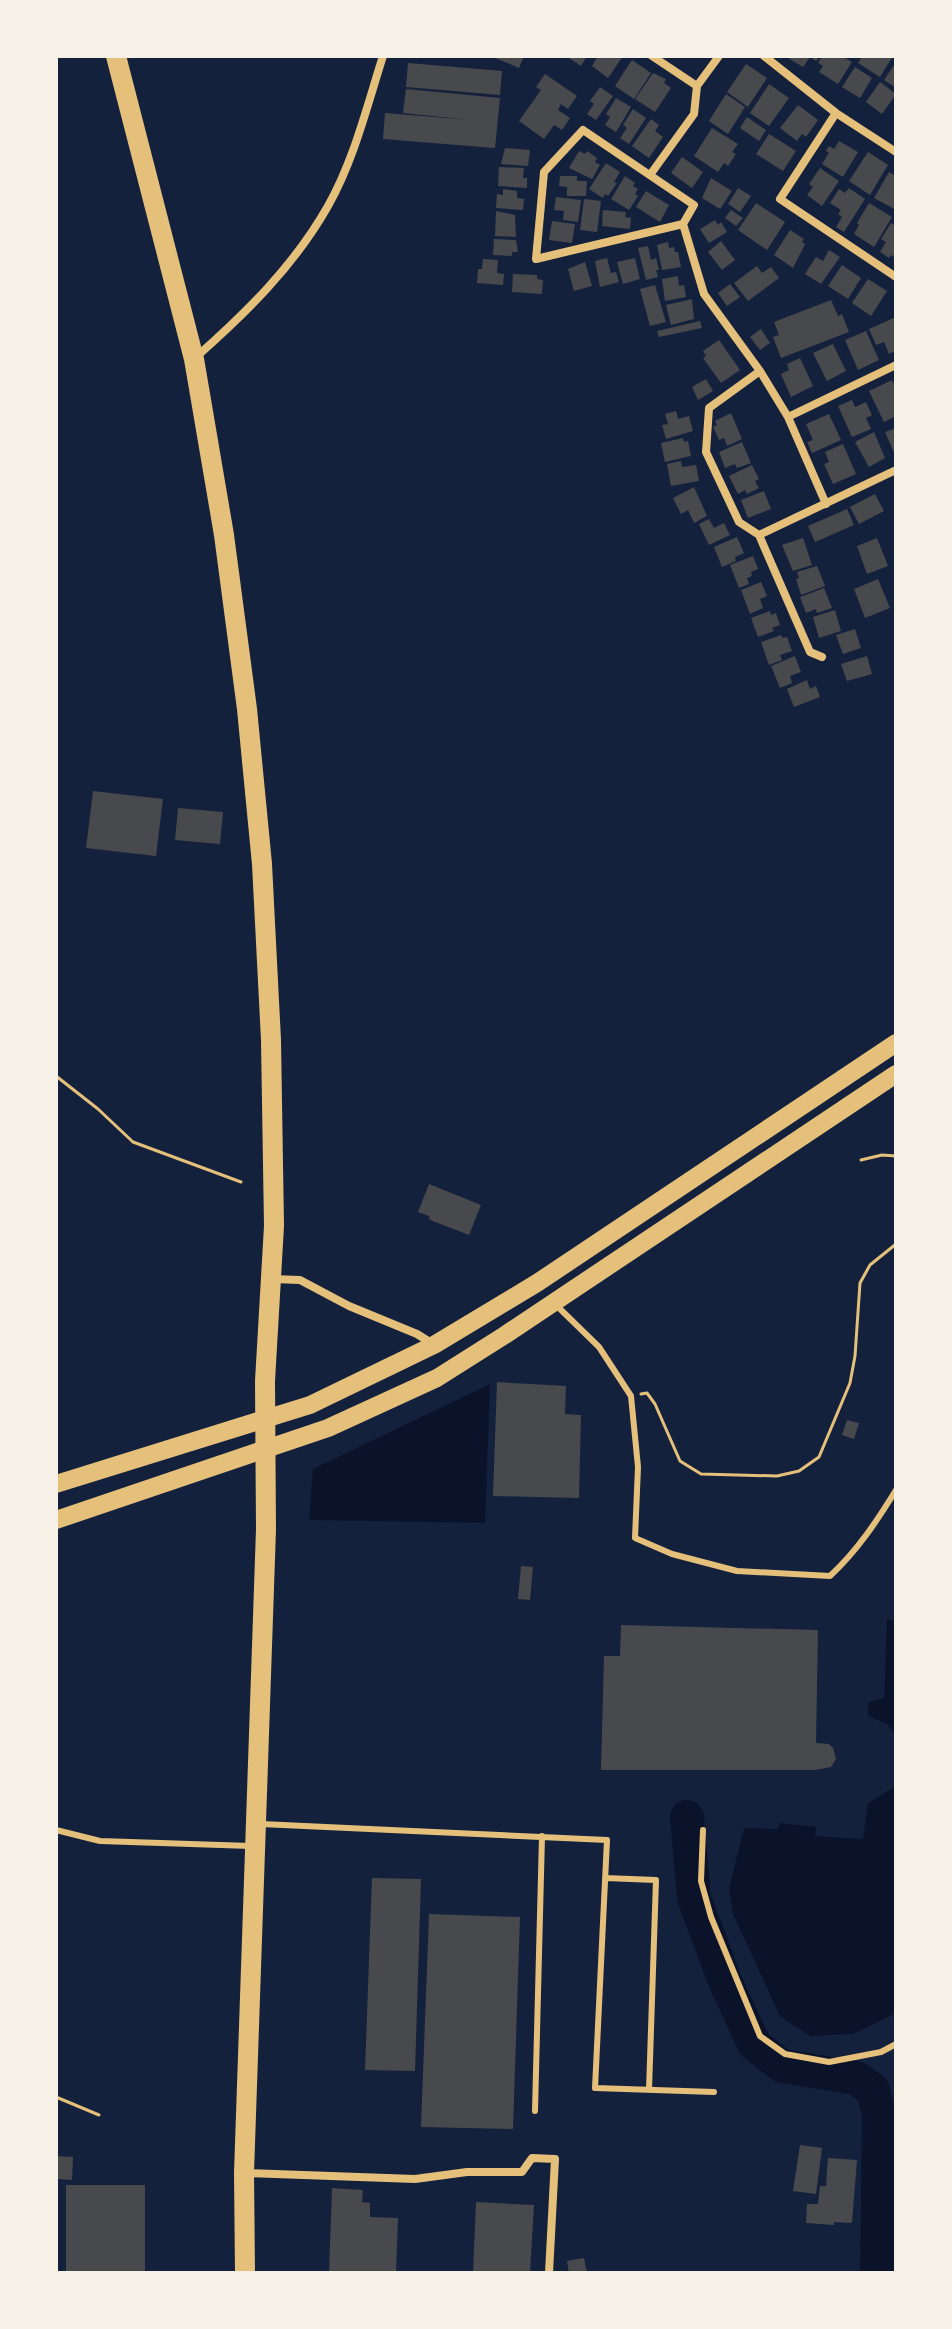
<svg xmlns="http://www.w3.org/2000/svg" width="952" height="2329" font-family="'Golos Text',sans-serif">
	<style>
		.water { fill: #0b132b }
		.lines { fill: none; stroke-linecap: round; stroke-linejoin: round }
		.river { stroke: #0b132b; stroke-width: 34 }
		.building { fill: #48494c }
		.path { stroke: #e5c07b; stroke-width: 3 }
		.service { stroke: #e5c07b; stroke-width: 6 }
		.minor { stroke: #e5c07b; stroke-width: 8 }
		.primary { stroke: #e5c07b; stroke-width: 18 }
		.trunk { stroke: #e5c07b; stroke-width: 20 }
	</style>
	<rect width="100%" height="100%" fill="#14213d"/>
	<path class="water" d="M490,1384L485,1523L309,1520L313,1469Z
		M887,1619L896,1622V1735L887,1724L868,1716V1703L884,1698Z
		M896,1786V2013L853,2034L810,2036L780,2016L733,1914L729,1889L744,1828L778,1829L780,1823L816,1827L815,1836L863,1839L868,1803Z"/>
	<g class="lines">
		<path class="river" d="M687,1817L694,1898L725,1981L754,2044L782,2066L856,2078L873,2090L879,2115L877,2273"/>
	</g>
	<path class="building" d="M491,56H524L519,68Z
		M566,56H587L581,66Z
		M598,56H623L608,78L592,66Z
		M785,56H820L816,61L810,57L803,67Z
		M822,56H842L852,62L838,84L819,72L823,66L818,63Z
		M862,56H893L880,77L858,63Z
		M632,60L651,73L634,99L615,86Z
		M896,62V88L884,80Z
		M408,63L502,71L500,95L406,87Z
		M746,64L767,78L748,107L727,92Z
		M855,67L872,78L860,98L842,87Z
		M653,73L666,79L664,83L671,88L655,112L635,99Z
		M545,74L577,96L568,109L561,104L558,110L570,118L562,130L554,125L544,139L519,121L541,90L536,87Z
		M880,82L896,94L882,114L866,102Z
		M769,84L789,98L769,126L750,113Z
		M600,87L613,96L596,120L587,114L594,104L590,101Z
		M406,89L500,98L495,148L383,139L385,113L471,120L403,113Z
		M726,94L745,107L728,134L709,121Z
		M616,98L631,107L616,132L605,125L610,117L606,114Z
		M798,105L818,120L806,137L802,134L797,141L780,128Z
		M633,109L646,118L629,144L620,138L627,128L623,125Z
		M747,117L766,130L759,141L740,128Z
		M651,119L659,125L655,131L663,137L649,158L632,146Z
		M712,128L738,144L732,152L736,154L728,166L724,163L718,172L694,156Z
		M769,134L796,151L783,171L756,154Z
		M839,141L858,152L843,177L822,164L829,153L826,151L829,146L834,149Z
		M505,148L530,150L528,166L501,164Z
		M579,151L585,154L587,151L597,158L595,162L600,165L592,179L569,168Z
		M868,152L888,165L870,195L849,181Z
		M682,157L703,172L692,188L671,173Z
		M606,163L620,172L614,182L617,183L608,196L605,194L603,198L589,189Z
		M499,167L524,168L523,178H527V188L498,186Z
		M820,168L839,181L822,206L807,195L813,187L809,184Z
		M889,172L896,176V210L874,198Z
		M560,176H577V181H587L586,196H567V187L559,186Z
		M625,176L635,183L633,186L638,189L635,194L638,196L629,210L611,199Z
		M711,178L732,191L720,209L702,198Z
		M738,188L751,196L740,212L728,204Z
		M849,188L865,199L844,232L836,227L842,217L838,214L841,210L830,203L839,189L845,193Z
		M503,189L517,191V198L524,199L523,210L496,208L497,194L503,195Z
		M646,191L669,205L660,222L636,207Z
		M556,197L581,200L578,222L563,220L564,211L554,210Z
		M584,199L601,201L597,232L580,230Z
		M756,203L785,222L767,250L738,230Z
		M869,203L892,217L874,247L854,234L859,225L857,223Z
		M603,210L626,212L625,217L631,218L630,229L602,226Z
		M731,210L743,218L736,226L725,218Z
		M496,211L515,215L516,237L495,236Z
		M715,220L718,225L721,222L727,232L709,243L700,229Z
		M552,221L575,224L572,243L549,240Z
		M891,223L896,226V258L891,255L889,258L880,252L886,242L881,239Z
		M790,230L804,239L802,242L805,244L793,268L774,255Z
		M494,239L516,240L518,252H512V256L493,255Z
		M721,241L735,260L722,270L708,252Z
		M668,242L669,248L674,247L675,252H678L681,267L662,270L657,245Z
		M648,246L651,260L656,258L659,270H656L658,277L646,280L638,248Z
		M829,250L840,257L821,284L805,274L816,257L823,261Z
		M607,258L611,273L616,272L619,282L600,287L595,261Z
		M635,258L640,279L623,284L617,262Z
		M483,259L498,260L497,273L504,274L503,285L477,283L478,269H482Z
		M585,262L592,286L574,291L568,269Z
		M842,265L861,278L848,299L828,286Z
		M757,266L762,273L771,267L779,278L748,301L734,283Z
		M513,274L537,275V279L543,280L542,294L512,292Z
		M678,276L679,286L684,285L686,297L665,301L662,279Z
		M868,279L887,291L871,316L852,303Z
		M730,284L740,297L727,306L718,293Z
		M655,285L666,322L650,326L640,289Z
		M692,299L694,319L671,325L666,305Z
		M831,300L838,316L842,314L849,332L781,358L773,337L779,335L774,322Z
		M896,317V350L889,354L884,342L876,345L869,329Z
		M700,321L702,328L659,337L657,331Z
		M761,329L770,343L760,350L750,337Z
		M866,331L879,360L858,370L845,340Z
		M719,340L740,370L721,383L703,358L706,356L703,351Z
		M833,344L846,371L827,381L813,353Z
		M800,358L813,386L791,397L781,374L789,370L787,364Z
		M706,379L713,391L698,400L692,387Z
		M892,380L896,389V416L884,422L869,391Z
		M852,400L855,407L866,402L872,415L866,418L871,429L852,437L838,406Z
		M676,411L678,419L689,416L693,431L666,439L662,425L668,424L665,414Z
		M731,413L742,439L727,446L724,438L719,440L713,427L717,425L715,421Z
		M829,414L841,440L812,453L807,442L813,440L806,424Z
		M896,428V457L885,432Z
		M874,432L885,458L869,467L855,442Z
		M683,438L684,442L688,441L691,456L665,462L661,443Z
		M742,442L751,463L737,468L735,464L725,468L719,452Z
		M843,444L856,474L833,484L824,464L829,462L825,452Z
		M681,461L682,467L696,465L699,481L671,486L667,464Z
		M752,465L759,479L755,481L759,488L747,494L745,490L738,494L729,476Z
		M694,487L707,516L694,523L688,510L681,514L673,498Z
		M764,491L771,509L748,518L741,500Z
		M875,494L884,511L859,524L850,507Z
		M847,509L854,525L815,542L808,526Z
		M709,519L714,528L724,523L730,535L709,545L699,524Z
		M737,537L744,553L735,557L736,561L722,567L714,547Z
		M803,538L812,565L793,571L782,545Z
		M877,538L888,566L867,574L857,546Z
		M753,556L758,569L751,572L752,576L747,578L749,584L739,588L730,565Z
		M817,566L825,586L801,595L796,579L799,578L797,572Z
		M878,579L890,608L865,618L854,589Z
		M761,582L767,596L760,599L763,608L750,614L741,590Z
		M824,588L832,608L817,613L816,609L806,613L800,597Z
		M835,610L841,631L819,638L813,617Z
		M770,611L771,615L776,613L780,625L772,628L774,631L758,637L751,618Z
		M855,629L861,648L843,654L836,635Z
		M781,635L783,638L787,637L792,651L780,655L782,660L769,665L761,642Z
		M795,656L801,672L790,676L792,683L780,688L771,666Z
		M867,656L872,674L847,681L841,664Z
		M807,680L810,689L816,686L820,697L794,707L787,689Z
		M93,791L163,799L156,856L86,848Z
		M178,808L223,812L220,844L175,840Z
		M429,1184L481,1205L469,1235L430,1220L429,1216L418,1212Z
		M497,1382L566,1386L565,1414L581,1415L579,1498L493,1496Z
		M847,1420L859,1423L854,1439L842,1435Z
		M521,1566L533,1567L530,1600L518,1599Z
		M621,1625L818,1630L816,1743L829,1744L833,1748L836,1759L831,1767L815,1770H601L604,1656H620Z
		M372,1878L421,1879L415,2071L365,2070Z
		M429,1914L520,1917L513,2129L421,2127Z
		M800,2145L822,2148L816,2194L793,2191Z
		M56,2156L73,2157L72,2180L56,2179Z
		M828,2158L857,2160L852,2223L834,2222V2225L806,2223L807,2204H818L820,2186H826Z
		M66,2185H145V2273H66Z
		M332,2188L363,2190L362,2202L370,2203V2217L398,2218L396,2273H329Z
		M476,2202L534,2205L530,2273H473Z
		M584,2258L587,2273H569L567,2261Z"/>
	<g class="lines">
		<path class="path" d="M56,1076L98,1109L133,1142L241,1182
			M861,1160L882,1155L896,1156
			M641,1394L647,1393L655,1404L680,1461L701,1474L777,1476L799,1471L819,1457L850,1383L855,1356L860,1283L870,1265L896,1244
			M56,2097L99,2115"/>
		<path class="service" d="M556,1305L599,1347L631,1396L638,1467L635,1538L672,1554L737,1571L830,1576C857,1551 877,1521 896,1490
			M261,1824L607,1840L595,2088L714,2092
			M56,1830L100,1841L251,1846
			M703,1830L701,1881L711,1917L760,2036L785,2054L829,2062L881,2052L896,2044
			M605,1878L656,1880L649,2090
			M535,2111L542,1836"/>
		<path class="minor" d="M652,56L697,86L719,56
			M764,56L836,113L896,152
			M836,113L780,199L896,277
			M650,175L694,114L697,86
			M683,224L536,259L544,172L583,130L694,205L683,224L704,294L760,371L788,417
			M195,358C246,313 294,266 328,206C354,160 367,106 383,56
			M760,371L709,408L706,452L739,522L759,535L810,652L822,657
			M826,504L788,417L896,365
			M759,535L896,470
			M273,1279L300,1280L349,1306L417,1334L433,1344
			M245,2173L415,2179L467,2172H522L532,2158L555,2159L549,2273"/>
		<path class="primary" d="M56,1484L310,1405L434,1345L537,1283L896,1043
			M56,1520L328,1428L437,1378L505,1335L896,1074"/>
		<path class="trunk" d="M116,56L194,359L224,535L247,709L262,864L271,1040L274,1226L265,1381L266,1529L244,2173L245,2273"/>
	</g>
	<rect width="952" height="2329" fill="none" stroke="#f6f1e7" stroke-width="116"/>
</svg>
